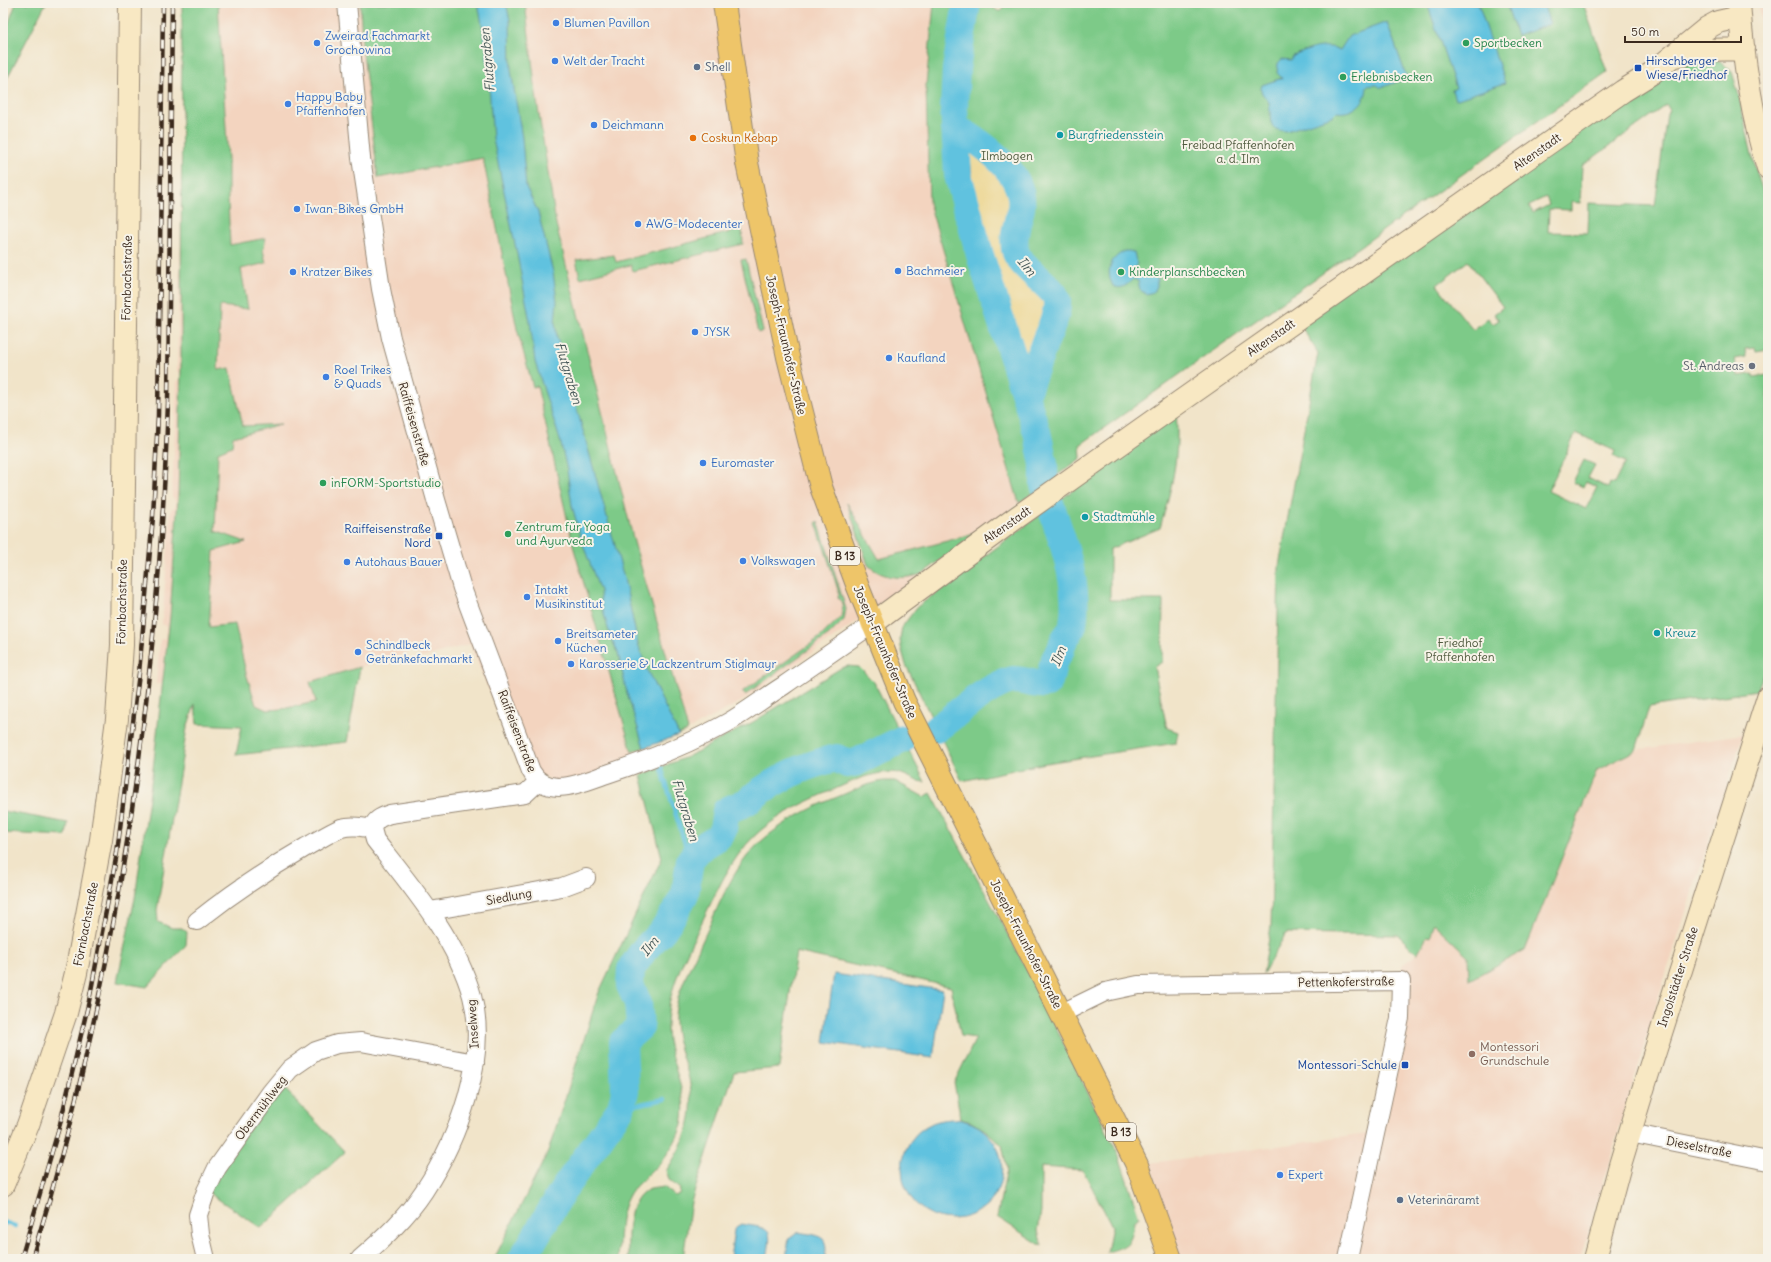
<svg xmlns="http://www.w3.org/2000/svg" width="1771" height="1262" font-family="Delius,sans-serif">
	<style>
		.built { fill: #f3d4bf }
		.green { fill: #7dca88; stroke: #5c7a53; fill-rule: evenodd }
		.sand { fill: #eeda9e; stroke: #94825e }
		.water { fill: #60c2df; stroke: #4e767e }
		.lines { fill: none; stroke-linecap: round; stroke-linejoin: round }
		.stream { stroke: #60c2df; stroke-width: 4.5 }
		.river { stroke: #60c2df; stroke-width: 28 }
		.street-casing { stroke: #968774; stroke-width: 20 }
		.secondary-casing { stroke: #968774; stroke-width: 24 }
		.primary-casing { stroke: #968774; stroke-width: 24 }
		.street { stroke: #fff; stroke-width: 18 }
		.secondary { stroke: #f8e8c3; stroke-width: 22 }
		.primary { stroke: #eec569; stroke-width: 22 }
		.rail-casing { stroke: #3b2a1e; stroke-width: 4.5 }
		.rail { stroke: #f7f3e8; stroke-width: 3; stroke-dasharray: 9; stroke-linecap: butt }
		.shop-dot { fill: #3f7fe0; stroke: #f7f3e8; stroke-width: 1.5 }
		.leisure-dot { fill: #2e9e5b; stroke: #f7f3e8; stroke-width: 1.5 }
		.service-dot { fill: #5c6f8a; stroke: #f7f3e8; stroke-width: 1.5 }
		.transit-dot { fill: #1a4fb4; stroke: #f7f3e8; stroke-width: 1.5 }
		.culture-dot { fill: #0f9aa8; stroke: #f7f3e8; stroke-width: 1.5 }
		.food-dot { fill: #e8710a; stroke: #f7f3e8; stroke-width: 1.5 }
		.worship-dot { fill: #6b7280; stroke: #f7f3e8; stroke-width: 1.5 }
		.education-dot { fill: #8d6e63; stroke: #f7f3e8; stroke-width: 1.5 }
		.labels { text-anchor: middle; stroke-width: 4; stroke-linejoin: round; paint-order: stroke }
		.shield { fill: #f7f3e8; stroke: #73665b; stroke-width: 1 }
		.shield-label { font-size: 11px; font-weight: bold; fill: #3b2a1e }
		.shop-label { font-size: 12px; fill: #366cbe; stroke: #f7f3e8; text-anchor: start }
		.leisure-label { font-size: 12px; fill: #27864d; stroke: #f7f3e8; text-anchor: start }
		.transit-label { font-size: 12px; fill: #164399; stroke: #f7f3e8; text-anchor: end }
		.service-label { font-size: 12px; fill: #4e5e75; stroke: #f7f3e8; text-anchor: start }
		.culture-label { font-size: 12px; fill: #0d838f; stroke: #f7f3e8; text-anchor: start }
		.food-label { font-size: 12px; fill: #c56008; stroke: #f7f3e8; text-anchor: start }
		.park-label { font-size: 12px; fill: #4f5a3e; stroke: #f7f3e8 }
		.street-label { font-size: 12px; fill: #3b2a1e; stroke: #f7f3e8 }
		.worship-label { font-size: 12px; fill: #5b616d; stroke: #f7f3e8; text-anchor: end }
		.education-label { font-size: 12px; fill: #785e54; stroke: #f7f3e8; text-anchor: start }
		.water-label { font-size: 13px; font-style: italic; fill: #465858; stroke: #f7f3e8 }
	</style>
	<rect width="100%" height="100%" fill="#f7f3e8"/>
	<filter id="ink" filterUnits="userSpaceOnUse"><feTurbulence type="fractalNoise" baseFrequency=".025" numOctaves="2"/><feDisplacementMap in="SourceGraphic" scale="8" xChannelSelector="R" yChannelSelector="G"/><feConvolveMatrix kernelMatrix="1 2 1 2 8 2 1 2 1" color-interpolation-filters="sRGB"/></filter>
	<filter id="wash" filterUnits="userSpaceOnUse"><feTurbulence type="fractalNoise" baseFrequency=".012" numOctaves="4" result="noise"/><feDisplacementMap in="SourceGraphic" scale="16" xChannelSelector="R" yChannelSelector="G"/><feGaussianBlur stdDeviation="0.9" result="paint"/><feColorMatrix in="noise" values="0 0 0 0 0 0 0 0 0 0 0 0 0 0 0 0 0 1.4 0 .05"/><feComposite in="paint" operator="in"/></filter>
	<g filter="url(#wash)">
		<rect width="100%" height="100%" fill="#f1e4c9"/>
		<path class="built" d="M182,3H360L362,45L483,157L517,329L532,387L537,386L574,549L630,745L637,764L567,786L521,768L470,644L421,658L418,650L310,682L316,702L282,709L267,710L204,683L156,684L160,640L165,638L166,626L162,624L171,509L175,507V500L172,497L177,382L180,379V373L177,371L181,207Z
			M525,3H935L926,85L929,203L1019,503L849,627L742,701L688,730L634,542L556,224L537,101Z
			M1759,3H1768V98Z
			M1743,734L1660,992L1580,1259H1181L1150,1163L1375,1133L1400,1018L1402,965L1417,954L1433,922L1468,956L1469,980L1525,950L1597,770L1636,750Z"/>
		<path class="green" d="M16,3H46L3,86V38Z
			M182,3H218L228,159V200L230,245L266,238L263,250L266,263L241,269L248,309L220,306L218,370L230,368L243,426L281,424L233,437L232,446L218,452L215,531L246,542L214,551L209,627L235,624L246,673L256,705L267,710L282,709L316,702L310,682L360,667L347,742L236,755L242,726L197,724L195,704L187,728L157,910L158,922L172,928H182L187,932L186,945L147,987L117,982L135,898L153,769L170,617L178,498L181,370Z
			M360,3H525L537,101L556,224L634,542L688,730L685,732L632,752L574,549L537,386L533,387L517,329L483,158L378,178L362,45Z
			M934,3H991L990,6L1000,12L1007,3H1583L1607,72L1080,445L1081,458L1019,503L929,203L926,85Z
			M1710,59L1720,61L1732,72L1738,92L1753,160L1768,209V350L1756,352L1755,348L1745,349L1746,357L1735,359L1738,376L1753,374V377L1768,375V663L1757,691L1649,707L1636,750L1597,770L1525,950L1469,980L1468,956L1433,923L1431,937L1427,936L1417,954L1398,935L1286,933L1263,974L1271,926L1279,566L1318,353L1297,320L1652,73L1684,79L1686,63ZM1666,105L1670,110L1667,113L1655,206L1589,203L1588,233L1548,232L1549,209L1571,210V202L1580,203L1582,166ZM1546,197L1549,205L1533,213L1529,205ZM1468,261L1503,307L1494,314L1499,320L1493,324L1488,318L1473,330L1437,285ZM1576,433L1615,451L1613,456L1625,462L1614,484L1610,483L1608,488L1588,478L1595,465L1584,460L1573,482L1583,487L1585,482L1597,487L1586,509L1548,491Z
			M742,229L743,244L633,271L631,265L580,278L576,260L614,255L616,262Z
			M746,259L763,331L758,333L741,260Z
			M1176,413C1180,456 1172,487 1160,528L1110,549V600H1163L1162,662L1154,667L1167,728L1178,732L1176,743L1046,763L962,781L906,665L901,647L900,639L902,627L917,607Z
			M847,503L879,559L977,533L922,574C903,580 883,579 868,565Z
			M818,521L846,609L844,620L829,635L745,695L742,692L819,638L841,617L843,604L838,598L839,593L816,523Z
			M848,666L859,667L874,682L925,782C915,782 908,775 898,773C890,771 879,773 872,775C856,778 841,787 826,793C797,806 766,821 746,845C724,871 711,904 696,934C682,963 667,994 667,1027C667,1061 690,1090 682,1124C677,1142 665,1159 652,1171C644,1179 635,1185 629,1195C618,1214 620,1238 618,1259H494L548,1152L599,992L662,858L641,775L687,757L753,722L841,668Z
			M884,781H895L924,797L931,793L1032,979L1119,1156L1139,1217L1134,1221C1132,1243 1129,1246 1107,1252L1112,1226L1083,1170L1041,1167V1211L1038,1231L1042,1246L997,1217L1007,1169L1002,1145L985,1130L971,1122L961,1119L954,1083L976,1038L961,1036L951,987L796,952L779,1068L734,1072L691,1202L683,1259H628C628,1238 625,1205 646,1191C650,1188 659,1188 664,1187L675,1196L679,1194L680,1189L669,1180L666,1171C688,1139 698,1109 687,1071C681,1053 674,1034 675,1015C677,990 691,966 701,944C718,908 733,864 765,838C784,822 807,810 830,800C848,793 864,784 884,781Z
			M3,811L68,823L66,836L3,833Z
			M279,1083L345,1152L261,1228L206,1191Z"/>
		<path class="sand" d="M969,149H976L994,165L1012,198L1014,210L1010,230L1014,261L1036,285L1050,296L1053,303L1025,372C1003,299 976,226 969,149Z"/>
		<path class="water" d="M478,3H506L510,20L511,70L522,138L526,187L538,212L553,272L557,301L555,322L557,337L624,578L638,644L647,670L679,735L644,748L627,693L618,653L610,636L601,603L600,591L582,542L572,506L567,470L560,440L535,362L530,322L517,254L493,139L486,46Z
			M1427,3H1478L1505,83L1455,100L1452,90L1456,88Z
			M1506,3H1543L1550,24L1517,36Z
			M1387,22L1407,78L1381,88L1377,85L1367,86C1367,103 1352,115 1336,112L1332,116L1287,131C1266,131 1272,119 1269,104C1267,95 1258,95 1262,85L1282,78L1277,73L1278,63L1282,59L1291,60L1293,56C1309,50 1324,42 1340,50L1349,36Z
			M1125,251H1130L1134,253L1137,264L1132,270L1133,273L1141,275C1147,271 1151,273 1157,277V286L1154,292L1146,294L1140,290L1138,281L1133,279C1126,286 1122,290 1113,286C1105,271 1110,258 1125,251Z
			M834,974L943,990L933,1058L824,1042Z
			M902 1169a50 50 0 1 1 100 0a50 50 0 1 1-100 0Z
			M741,1224C773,1229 772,1228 767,1259H730L734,1230L736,1227Z
			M797,1232C819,1236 829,1233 825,1259H786L789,1238Z"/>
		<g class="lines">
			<path class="stream" d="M661,767L690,860
				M621,1108L665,1099
				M3,1222L15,1226"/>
			<path class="river" d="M967,3L956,69L954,108L958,175L980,255L1037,432L1044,464V485
				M955,128C982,142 1026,173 1021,208C1018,222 1011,239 1016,253C1023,270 1056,288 1057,301C1058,314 1051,327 1046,339C1039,358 1032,377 1025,396
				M936,729C956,715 990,684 1013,680C1024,679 1034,686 1047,684C1053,677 1050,668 1055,659C1057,655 1060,653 1061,649C1062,646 1062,643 1064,640C1067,635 1072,631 1073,625C1080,584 1063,544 1051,506
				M522,1259L565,1187L621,1108L625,1091L623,1042L640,1027L638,1003L630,985L631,969L644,950L663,930L675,912L685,894L690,860L700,848L718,837L723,829L726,811C733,807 742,805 748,801C752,799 754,795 758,793C782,776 808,764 837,758L847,764L857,762L903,739"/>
		</g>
	</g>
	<g filter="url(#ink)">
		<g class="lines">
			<defs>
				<path id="street" d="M347,3L361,158L381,289L391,338L436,500L462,588L531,771C547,800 583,782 607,774C649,760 689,744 727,723C746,712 764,698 783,686C813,665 843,645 872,624
					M372,829C374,820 381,817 390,814L525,794L538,782
					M430,911L562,887L586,878
					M197,921C231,894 268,869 306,847C317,841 329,833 341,828C352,825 362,827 372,829
					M1062,1013L1105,992L1138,985L1401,981L1400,1018L1348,1259
					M1630,1133L1768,1161
					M206,1259L200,1234L198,1215L206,1191L217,1168L271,1092L290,1069L316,1051L337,1044L361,1042L475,1063
					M360,1259C383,1239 407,1217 424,1191C458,1139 489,1058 472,996C456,938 411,886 375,840L372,829"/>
				<path id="secondary" d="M1739,3C1743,59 1751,114 1768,168
					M1675,56L1704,50L1744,49
					M872,624L1013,520L1181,401L1623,91L1652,73L1707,28L1718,22L1740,17
					M3,1185L28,1125L66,1013L76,973L101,840L117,719L122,645L130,3
					M1595,1259L1620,1165L1645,1083L1768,697"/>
				<path id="primary" d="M724,3L747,163L788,357L821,487L858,587L904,701L1137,1165L1171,1259"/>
			</defs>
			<use href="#street" class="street-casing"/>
			<use href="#secondary" class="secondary-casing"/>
			<use href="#primary" class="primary-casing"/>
			<use href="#street" class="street"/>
			<use href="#secondary" class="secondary"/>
			<use href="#primary" class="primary"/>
			<defs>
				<path id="rail" d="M21,1259L60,1124L89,1001L117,853L139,673L153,517L158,415L163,3
					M32,1259C117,981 158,693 168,403L172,3"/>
			</defs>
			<use href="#rail" class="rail-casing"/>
			<use href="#rail" class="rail"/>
		</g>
	</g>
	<g class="shop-dot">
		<circle cx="556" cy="23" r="4"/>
		<circle cx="317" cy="43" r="4"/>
		<circle cx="555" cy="61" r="4"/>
		<circle cx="288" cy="104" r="4"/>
		<circle cx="594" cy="125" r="4"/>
		<circle cx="297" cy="209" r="4"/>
		<circle cx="638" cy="224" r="4"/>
		<circle cx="898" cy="271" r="4"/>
		<circle cx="293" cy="272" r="4"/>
		<circle cx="695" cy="332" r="4"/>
		<circle cx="889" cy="358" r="4"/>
		<circle cx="326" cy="377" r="4"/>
		<circle cx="703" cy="463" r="4"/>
		<circle cx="743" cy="561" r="4"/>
		<circle cx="347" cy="562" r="4"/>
		<circle cx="527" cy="597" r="4"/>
		<circle cx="558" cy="641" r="4"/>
		<circle cx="358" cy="652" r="4"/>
		<circle cx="571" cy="664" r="4"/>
		<circle cx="1280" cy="1175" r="4"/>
	</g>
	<g class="leisure-dot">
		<circle cx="1466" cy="43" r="4"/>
		<circle cx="1343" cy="77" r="4"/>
		<circle cx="1121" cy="272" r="4"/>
		<circle cx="323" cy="483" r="4"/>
		<circle cx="508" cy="534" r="4"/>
	</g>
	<g class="service-dot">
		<circle cx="697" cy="67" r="4"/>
		<circle cx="1400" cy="1200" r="4"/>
	</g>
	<g class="transit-dot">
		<rect x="1634" y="64" width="8" height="8" rx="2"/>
		<rect x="435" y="532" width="8" height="8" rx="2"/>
		<rect x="1401" y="1061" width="8" height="8" rx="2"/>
	</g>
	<g class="culture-dot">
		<circle cx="1060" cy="135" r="4"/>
		<circle cx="1085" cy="517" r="4"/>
		<circle cx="1657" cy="633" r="4"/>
	</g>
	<circle class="food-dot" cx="693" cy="138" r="4"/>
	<circle class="worship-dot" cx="1752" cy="366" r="4"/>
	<circle class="education-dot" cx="1472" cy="1054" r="4"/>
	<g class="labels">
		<g class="shield">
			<rect x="830" y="547" width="30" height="18" rx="3"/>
			<rect x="1106" y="1123" width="30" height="18" rx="3"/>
		</g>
		<g class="shield-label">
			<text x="845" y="560">B 13</text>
			<text x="1121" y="1136">B 13</text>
		</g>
		<g class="shop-label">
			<text x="564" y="27">Blumen Pavillon</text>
			<text x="325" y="40">Zweirad Fachmarkt<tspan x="325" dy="14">Grochowina</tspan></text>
			<text x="563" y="65">Welt der Tracht</text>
			<text x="296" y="101">Happy Baby<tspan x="296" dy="14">Pfaffenhofen</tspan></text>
			<text x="602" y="129">Deichmann</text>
			<text x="305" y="213">Iwan-Bikes GmbH</text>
			<text x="646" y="228">AWG-Modecenter</text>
			<text x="906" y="275">Bachmeier</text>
			<text x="301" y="276">Kratzer Bikes</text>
			<text x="703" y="336">JYSK</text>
			<text x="897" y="362">Kaufland</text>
			<text x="334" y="374">Roel Trikes<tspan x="334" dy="14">&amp; Quads</tspan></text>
			<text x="711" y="467">Euromaster</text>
			<text x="751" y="565">Volkswagen</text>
			<text x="355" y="566">Autohaus Bauer</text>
			<text x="535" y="594">Intakt<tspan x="535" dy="14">Musikinstitut</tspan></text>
			<text x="566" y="638">Breitsameter<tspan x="566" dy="14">Küchen</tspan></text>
			<text x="366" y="649">Schindlbeck<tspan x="366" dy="14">Getränkefachmarkt</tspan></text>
			<text x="579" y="668">Karosserie &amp; Lackzentrum Stiglmayr</text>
			<text x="1288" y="1179">Expert</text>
		</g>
		<g class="leisure-label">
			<text x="1474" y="47">Sportbecken</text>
			<text x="1351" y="81">Erlebnisbecken</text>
			<text x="1129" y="276">Kinderplanschbecken</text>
			<text x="331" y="487">inFORM-Sportstudio</text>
			<text x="516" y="531">Zentrum für Yoga<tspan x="516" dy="14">und Ayurveda</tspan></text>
		</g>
		<g class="transit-label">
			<text x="1646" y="65" text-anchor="start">Hirschberger<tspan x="1646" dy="14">Wiese/Friedhof</tspan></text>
			<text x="431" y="533">Raiffeisenstraße<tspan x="431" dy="14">Nord</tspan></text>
			<text x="1397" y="1069">Montessori-Schule</text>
		</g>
		<g class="service-label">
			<text x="705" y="71">Shell</text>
			<text x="1408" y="1204">Veterinäramt</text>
		</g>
		<g class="culture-label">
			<text x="1068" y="139">Burgfriedensstein</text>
			<text x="1093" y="521">Stadtmühle</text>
			<text x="1665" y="637">Kreuz</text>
		</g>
		<g class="food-label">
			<text x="701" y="142">Coskun Kebap</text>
		</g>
		<g class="park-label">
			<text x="1238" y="149">Freibad Pfaffenhofen<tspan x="1238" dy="14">a. d. Ilm</tspan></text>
			<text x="1007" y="160">Ilmbogen</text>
			<text x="1460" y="647">Friedhof<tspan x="1460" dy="14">Pfaffenhofen</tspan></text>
		</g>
		<g class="street-label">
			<text transform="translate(1537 152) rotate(-35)" y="4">Altenstadt</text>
			<text transform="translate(127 278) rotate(-89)" y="4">Förnbachstraße</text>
			<text transform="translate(1271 338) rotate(-35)" y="4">Altenstadt</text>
			<text transform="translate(786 345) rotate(77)" y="4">Joseph-Fraunhofer-Straße</text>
			<text transform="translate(414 424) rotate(74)" y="4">Raiffeisenstraße</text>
			<text transform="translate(1007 525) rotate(-35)" y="4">Altenstadt</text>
			<text transform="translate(122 602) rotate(-89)" y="4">Förnbachstraße</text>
			<text transform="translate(885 652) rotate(67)" y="4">Joseph-Fraunhofer-Straße</text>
			<text transform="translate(517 731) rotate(69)" y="4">Raiffeisenstraße</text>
			<text transform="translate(509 897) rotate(-10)" y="4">Siedlung</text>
			<text transform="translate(86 924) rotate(-79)" y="4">Förnbachstraße</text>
			<text transform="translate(1026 944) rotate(63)" y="4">Joseph-Fraunhofer-Straße</text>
			<text transform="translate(1678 977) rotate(-72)" y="4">Ingolstädter Straße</text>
			<text transform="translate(1346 982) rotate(-1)" y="4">Pettenkoferstraße</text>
			<text transform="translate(473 1024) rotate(-94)" y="4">Inselweg</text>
			<text transform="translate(261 1108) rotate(-53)" y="4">Obermühlweg</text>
			<text transform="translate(1699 1147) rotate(11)" y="4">Dieselstraße</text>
		</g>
		<g class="worship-label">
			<text x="1744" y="370">St. Andreas</text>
		</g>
		<g class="education-label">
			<text x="1480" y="1051">Montessori<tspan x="1480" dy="14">Grundschule</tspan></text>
		</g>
		<g class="water-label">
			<text transform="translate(487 60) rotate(-95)" y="5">Flutgraben</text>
			<text transform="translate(1027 266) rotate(50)" y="5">Ilm</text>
			<text transform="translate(569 373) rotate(73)" y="5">Flutgraben</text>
			<text transform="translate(1058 656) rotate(-68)" y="5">Ilm</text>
			<text transform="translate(686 810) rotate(73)" y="5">Flutgraben</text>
			<text transform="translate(649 946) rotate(-53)" y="5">Ilm</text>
		</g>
	</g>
	<rect width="1771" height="1262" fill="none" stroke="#f7f3e8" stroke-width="16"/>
	<path d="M1625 36v6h116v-6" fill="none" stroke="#3b2a1e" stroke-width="2"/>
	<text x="1631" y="36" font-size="12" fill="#3b2a1e" stroke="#f7f3e8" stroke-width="3" paint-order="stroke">50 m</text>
</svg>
